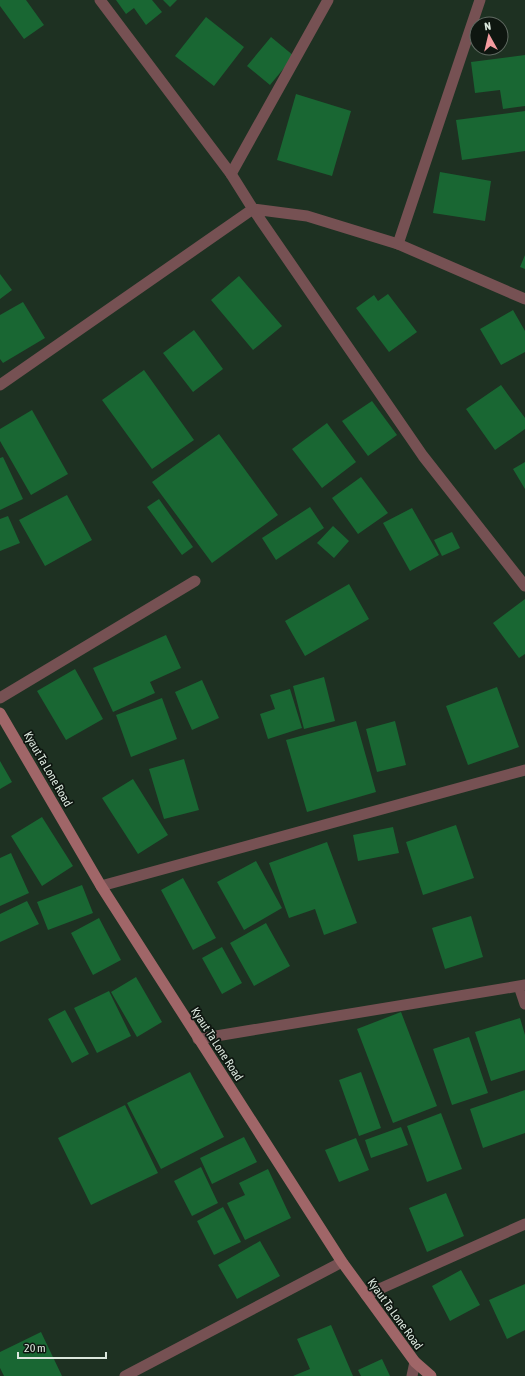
<svg xmlns="http://www.w3.org/2000/svg" width="525" height="1376" font-family="'Asap Condensed',sans-serif">
	<style>
		.building { fill: #196733 }
		.lines { fill: none; stroke-linecap: round; stroke-linejoin: round }
		.service { stroke: #765153; stroke-width: 11 }
		.minor { stroke: #765153; stroke-width: 11 }
		.secondary { stroke: #a06668; stroke-width: 11 }
		.labels { text-anchor: middle; stroke-width: 3.5; stroke-linejoin: round; paint-order: stroke }
		.street-label { font-size: 12px; fill: #dbe7dd; stroke: #0e1610 }
	</style>
	<rect width="100%" height="100%" fill="#1e3122"/>
	<path class="building" d="M0,0H26L44,25L24,39L0,6Z
		M116,0H152L162,12L146,25L134,8L126,14Z
		M163,0H177L170,7Z
		M206,17L244,47L214,86L175,56Z
		M271,37L294,56L270,85L247,66Z
		M525,55V106L503,109L500,90L475,93L471,62Z
		M296,94L351,111L332,176L277,160Z
		M525,111V151L462,160L456,120Z
		M440,172L491,181L485,221L433,213Z
		M525,255V269L520,267Z
		M0,274L12,290L0,299Z
		M239,276L282,326L253,350L211,300Z
		M388,294L417,332L389,352L356,308L374,295L378,301Z
		M23,302L45,338L3,363L0,359V315Z
		M513,310L525,331V352L501,365L480,329Z
		M194,330L223,369L193,392L163,353Z
		M144,370L194,440L152,469L102,400Z
		M501,385L525,418V429L495,450L466,409Z
		M372,401L397,435L368,456L342,421Z
		M32,410L68,474L31,495L0,441V429Z
		M327,423L356,462L322,488L292,449Z
		M219,434L278,515L212,563L152,482Z
		M3,457L23,499L0,510V458Z
		M525,462V489L513,469Z
		M361,477L388,513L358,534L332,498Z
		M67,495L92,540L45,566L19,520Z
		M159,499L193,547L182,555L147,507Z
		M310,507L324,528L276,560L262,538Z
		M412,508L439,555L410,571L383,523Z
		M8,516L20,543L0,551V519Z
		M333,526L349,541L334,558L317,543Z
		M452,532L460,548L442,556L434,540Z
		M349,584L369,619L305,656L285,621Z
		M525,599V654L519,658L493,623Z
		M166,635L181,668L150,682L155,693L113,712L93,668Z
		M75,669L103,719L66,740L37,691Z
		M324,677L335,721L304,729L293,686Z
		M202,680L219,718L192,730L175,692Z
		M497,687L519,747L468,765L446,706Z
		M290,689L302,728L268,739L260,714L275,709L270,695Z
		M162,698L177,739L131,757L116,715Z
		M356,721L376,792L307,812L286,740Z
		M395,721L406,765L377,772L366,729Z
		M184,759L199,810L164,819L149,769Z
		M0,761L12,782L0,789Z
		M133,779L168,835L138,854L102,798Z
		M42,817L73,866L42,886L11,836Z
		M456,825L474,878L423,895L406,842Z
		M393,827L399,853L358,861L353,835Z
		M327,842L357,923L324,935L315,909L289,918L269,863Z
		M11,853L29,893L0,906V858Z
		M256,861L282,908L244,930L217,882Z
		M183,878L216,938L193,950L161,890Z
		M82,885L93,913L48,930L37,902Z
		M27,901L39,924L0,942V914Z
		M471,916L483,957L445,969L432,928Z
		M99,918L121,960L93,975L71,933Z
		M266,923L290,966L254,986L230,943Z
		M222,947L242,983L222,994L202,958Z
		M136,977L162,1022L137,1037L111,992Z
		M109,991L131,1036L97,1053L74,1008Z
		M65,1010L89,1054L72,1063L48,1019Z
		M401,1012L437,1106L393,1123L357,1029Z
		M520,1018L525,1035V1070L491,1081L475,1032Z
		M469,1037L488,1093L452,1105L433,1049Z
		M190,1072L224,1137L161,1169L127,1103Z
		M361,1072L381,1128L359,1136L339,1080Z
		M525,1090V1133L483,1148L470,1109Z
		M125,1105L158,1173L91,1205L58,1138Z
		M441,1113L462,1169L427,1182L407,1126Z
		M401,1127L408,1145L371,1158L365,1140Z
		M244,1137L257,1162L212,1184L200,1158Z
		M356,1138L369,1170L339,1182L325,1150Z
		M201,1167L218,1203L192,1216L174,1181Z
		M268,1169L291,1218L245,1240L227,1203L245,1195L239,1183Z
		M446,1193L464,1236L427,1252L409,1208Z
		M223,1207L241,1242L214,1255L197,1221Z
		M260,1241L280,1276L237,1299L218,1265Z
		M461,1270L480,1305L450,1321L432,1286Z
		M525,1284V1330L507,1339L489,1300Z
		M331,1325L353,1376H293L310,1369L297,1339Z
		M41,1332L62,1376H4L0,1368V1352Z
		M382,1359L390,1376H361L358,1370Z"/>
	<g class="lines">
		<path class="service" d="M231,174L328,0
			M398,244L480,0
			M0,698L195,581"/>
		<path class="minor" d="M100,0L231,174L253,209L423,456L525,586
			M0,385L253,209L307,216L398,244L525,299
			M101,886L525,770
			M519,986L525,1004
			M198,1039L525,985
			M366,1295L525,1224
			M125,1376L342,1262
			M412,1376L415,1362"/>
		<path class="secondary" d="M0,713L101,886L342,1262L415,1362L431,1376"/>
	</g>
	<g class="labels">
		<g class="street-label">
			<text transform="translate(48 769) rotate(60)" y="4">Kyaut Ta Lone Road</text>
			<text transform="translate(217 1044) rotate(57)" y="4">Kyaut Ta Lone Road</text>
			<text transform="translate(395 1314) rotate(54)" y="4">Kyaut Ta Lone Road</text>
		</g>
	</g>
	<g transform="translate(489 36) rotate(352)"><circle r="19" fill="#0e1610" stroke="#606a62"/>
	<path d="M0-3L7 15L0 10L-7 15Z" fill="#f49b9f"/>
	<text y="-6" font-size="11" font-weight="bold" text-anchor="middle" fill="#dbe7dd">N</text>
	</g>
	<path d="M18 1352v6h88v-6" fill="none" stroke="#dbe7dd" stroke-width="2"/>
	<text x="24" y="1352" font-size="12" fill="#dbe7dd" stroke="#0e1610" stroke-width="3" paint-order="stroke">20 m</text>
</svg>
